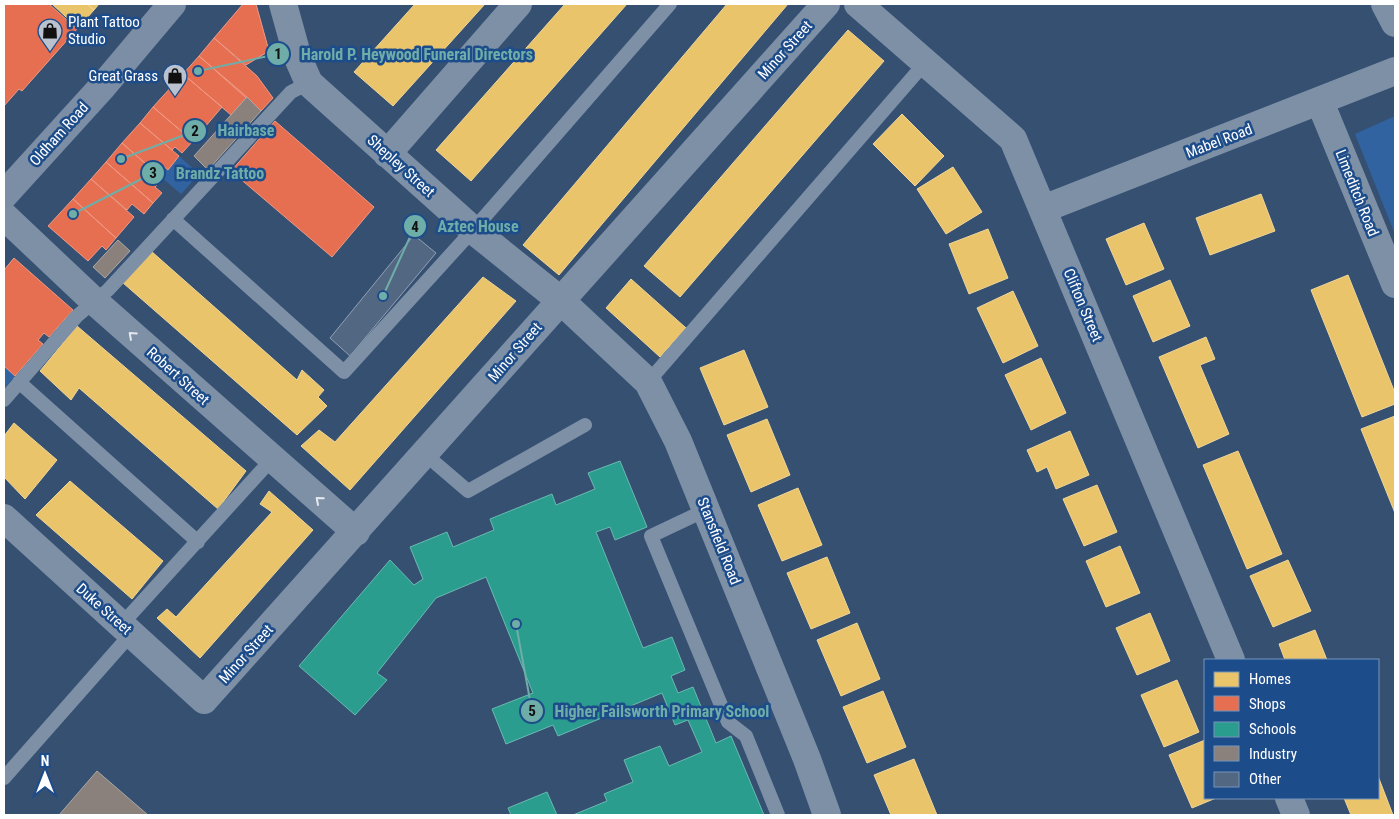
<svg xmlns="http://www.w3.org/2000/svg" width="1399" height="819" font-family="'Roboto Condensed',sans-serif">
	<style>
		.green { fill: #3263a1 }
		.homes { fill: #e9c46a; stroke: #f0d697 }
		.shops { fill: #e76f51; stroke: #ee9a85 }
		.schools { fill: #2a9d8f; stroke: #6abab1 }
		.industry { fill: #8a817c; stroke: #ada7a3 }
		.building { fill: #526782; stroke: #91a1b5 }
		.lines { fill: none; stroke-linecap: round; stroke-linejoin: round }
		.service { stroke: #7d90a6; stroke-width: 14 }
		.minor { stroke: #7d90a6; stroke-width: 28 }
		.trunk { stroke: #7c8ea5; stroke-width: 28 }
		.oneway { stroke: #e5e9ed }
		.labels { text-anchor: middle; stroke-width: 5; stroke-linejoin: round; paint-order: stroke }
		.poi-label { font-size: 15px; fill: #fff; stroke: #1d4c8a; text-anchor: start }
		.street-label { font-size: 15px; fill: #fff; stroke: #1d4c8a }
		.leader { fill: none; stroke: #6fada8; stroke-width: 2 }
		.callout-dot { fill: #6fada8; stroke: #1d4c8a; stroke-width: 2 }
		.mark-label { font-size: 15px; text-anchor: middle; font-weight: bold; fill: #111 }
		.callout-label { font-size: 16px; text-anchor: middle; font-weight: bold; fill: #6fada8; stroke: #1d4c8a; stroke-width: 5; stroke-linejoin: round; paint-order: stroke }
	</style>
	<rect width="100%" height="100%" fill="#365072"/>
	<path class="green" d="M1395,116V234L1355,134Z
		M179,156L199,174L181,194L154,171L161,164L168,169Z
		M4,366L15,376L4,389Z"/>
	<path class="homes" d="M52,4H87L94,10L78,28Z
		M87,4H99L94,10Z
		M415,4H485L393,106L354,72Z
		M565,4H627L471,181L436,150Z
		M727,4H788L559,275L523,245Z
		M848,30L884,61L680,297L644,266Z
		M902,114L944,156L915,186L873,144Z
		M953,167L982,212L946,234L917,189Z
		M1261,194L1275,231L1210,255L1196,218Z
		M1144,223L1164,269L1126,285L1106,239Z
		M988,229L1008,278L969,294L949,244Z
		M151,251L297,380L302,370L324,390L318,397L327,406L297,435L122,282Z
		M1348,275L1395,393V404L1362,417L1311,290Z
		M483,277L516,301L350,490L301,446L319,430L335,442Z
		M631,279L686,328L660,357L606,308Z
		M1170,280L1190,326L1153,342L1133,296Z
		M1013,291L1038,346L1003,363L977,308Z
		M77,326L246,471L218,509L79,388L71,400L40,371Z
		M1206,337L1215,359L1200,365L1229,434L1198,448L1159,357Z
		M744,350L768,407L724,425L700,368Z
		M1041,358L1066,413L1031,430L1005,375Z
		M1395,416V513L1361,429Z
		M767,419L790,475L751,492L727,435Z
		M14,423L57,460L25,499L4,477V436Z
		M1070,431L1089,475L1056,489L1047,467L1037,472L1027,450Z
		M1238,451L1282,554L1247,569L1203,465Z
		M70,481L163,561L132,599L36,515Z
		M1097,485L1117,532L1084,546L1063,499Z
		M798,488L822,545L782,561L758,505Z
		M269,491L313,530L200,658L157,618L167,609L176,617L272,512L260,504Z
		M1120,546L1140,593L1106,607L1086,561Z
		M827,557L850,613L811,629L787,573Z
		M1288,560L1311,611L1273,627L1250,576Z
		M1150,613L1170,661L1137,675L1116,628Z
		M857,623L880,679L841,696L817,640Z
		M1315,630L1327,660H1285L1279,644Z
		M1177,680L1199,732L1164,747L1141,695Z
		M883,691L906,747L867,763L843,707Z
		M1205,740V798H1216L1192,808L1169,755Z
		M914,759L937,815H891L874,775Z
		M1378,776L1393,815H1351L1344,798H1378Z"/>
	<path class="shops" d="M4,4H49L77,29L22,91L19,89L4,106Z
		M243,4H256L269,51L246,65L214,38Z
		M214,38L257,76L273,98L261,111L199,56Z
		M199,56L247,97L231,115L183,74Z
		M183,74L222,107L193,141L153,107Z
		M153,107L193,141L182,153L175,147L172,150L140,123Z
		M275,121L374,207L332,257L231,171Z
		M140,123L179,156L168,170L161,164L154,171L122,143Z
		M122,143L163,179L155,187L162,193L153,203L106,162Z
		M106,162L153,203L144,214L132,204L127,210L91,179Z
		M91,179L134,217L116,238L73,199Z
		M73,199L116,238L106,250L102,246L88,261L48,226Z
		M14,258L73,310L49,337L44,333L38,340L43,344L15,376L4,366V270Z"/>
	<path class="schools" d="M620,461L647,527L615,540L610,527L596,532L643,648L672,637L685,670L671,676L678,693L693,687L716,743L731,736L764,815H573L607,801L604,794L633,782L624,760L660,746L669,766L702,752L688,720L675,725L662,693L558,736L553,725L506,744L492,709L533,693L486,577L436,598L377,673L387,680L355,715L299,666L390,560L414,585L423,579L410,547L447,532L453,547L494,530L490,519L552,494L556,505L595,489L588,473Z
		M547,792L557,815H511L508,808Z"/>
	<path class="industry" d="M247,97L261,111L208,170L194,156Z
		M118,240L130,251L105,278L93,267Z
		M97,771L148,815H59Z"/>
	<path class="building" d="M414,235L436,253L350,356L330,338Z"/>
	<g class="lines">
		<path class="service" d="M173,219L344,372L473,230L670,4
			M19,382L198,542
			M648,382L925,63
			M4,400L77,316L108,290L291,92L309,83
			M426,455L468,491L585,425
			M706,510L651,536L728,722L746,736L778,815
			M121,625L272,459
			M4,778L131,634"/>
		<path class="minor" d="M283,4L298,58L309,83L473,230L560,300L648,382L678,441L807,759L827,815
			M858,4L1013,139L1231,660
			M1385,4L1395,23
			M1320,102L1395,284
			M387,154L518,4
			M1043,209L1395,71
			M4,216L94,301L356,532
			M4,518L204,700C413,469 618,235 826,4
			M1289,798L1296,815"/>
		<path class="trunk" d="M4,195L103,86L172,4"/>
	</g>
	<defs><path id="oneway-chevron" d="M-2-3.5L2.5 0L-2 3.5" fill="none" stroke-width="1.6" stroke-linecap="round" stroke-linejoin="round" transform="scale(1.25)"/></defs>
	<g class="oneway">
		<use href="#oneway-chevron" transform="translate(132 335) rotate(-138)"/>
		<use href="#oneway-chevron" transform="translate(319 500) rotate(-139)"/>
	</g>
	<defs>
		<symbol id="shop-pin" viewBox="-11 -11 22 30"><path d="M0 17L-7.5 6A9.5 9.5 0 1 1 7.5 6Z" fill="#b9c2ce" stroke="#1d4c8a"/><path d="M-5-2.5h2.3a2.7 3.5 0 0 1 5.4 0H5L5.5 6h-11ZM-1.5-2.5h3a1.5 2.3 0 0 0-3 0Z" fill="#111"/></symbol>
	</defs>
	<g fill-rule="evenodd">
		<use href="#shop-pin" x="36" y="17" width="28" height="38"/>
		<use href="#shop-pin" x="161" y="62" width="28" height="38"/>
	</g>
	<g class="labels">
		<g class="poi-label">
			<text x="68" y="27">Plant Tattoo<tspan x="68" dy="17">Studio</tspan></text>
			<text x="158" y="81" text-anchor="end">Great Grass</text>
		</g>
		<g class="street-label">
			<text transform="translate(785 50) rotate(-48)" y="5">Minor Street</text>
			<text transform="translate(59 134) rotate(-48)" y="5">Oldham Road</text>
			<text transform="translate(1219 141) rotate(-21)" y="5">Mabel Road</text>
			<text transform="translate(401 166) rotate(42)" y="5">Shepley Street</text>
			<text transform="translate(1357 193) rotate(68)" y="5">Limeditch Road</text>
			<text transform="translate(1083 305) rotate(67)" y="5">Clifton Street</text>
			<text transform="translate(515 352) rotate(-49)" y="5">Minor Street</text>
			<text transform="translate(178 376) rotate(42)" y="5">Robert Street</text>
			<text transform="translate(719 541) rotate(68)" y="5">Stansfield Road</text>
			<text transform="translate(104 609) rotate(42)" y="5">Duke Street</text>
			<text transform="translate(246 654) rotate(-48)" y="5">Minor Street</text>
		</g>
	</g>
	<path class="leader" d="M198 71L278 54M121 159L195 131M73 214L153 173M383 296L415 226M516 624L532 711"/>
	<g class="callout-dot">
		<circle cx="198" cy="71" r="5"/>
		<circle cx="121" cy="159" r="5"/>
		<circle cx="73" cy="214" r="5"/>
		<circle cx="383" cy="296" r="5"/>
		<circle cx="516" cy="624" r="5"/>
		<circle cx="278" cy="54" r="12"/>
		<circle cx="195" cy="131" r="12"/>
		<circle cx="153" cy="173" r="12"/>
		<circle cx="415" cy="226" r="12"/>
		<circle cx="532" cy="711" r="12"/>
	</g>
	<g class="mark-label">
		<text x="278" y="59">1</text>
		<text x="195" y="136">2</text>
		<text x="153" y="178">3</text>
		<text x="415" y="232">4</text>
		<text x="532" y="716">5</text>
	</g>
	<g class="callout-label">
		<text x="417" y="60">Harold P. Heywood Funeral Directors</text>
		<text x="246" y="136">Hairbase</text>
		<text x="220" y="179">Brandz Tattoo</text>
		<text x="478" y="232">Aztec House</text>
		<text x="662" y="717">Higher Failsworth Primary School</text>
	</g>
	<rect width="1399" height="819" fill="none" stroke="#ffffff" stroke-width="10"/>
	<rect x="1204" y="659" width="175" height="140" fill="#1d4c8a" stroke="#7794b9"/>
	<rect x="1214" y="672" width="25" height="15" fill="#e9c46a" stroke="#7794b9"/>
	<text x="1249" y="684" font-size="15" fill="#ffffff">Homes</text>
	<rect x="1214" y="696" width="25" height="15" fill="#e76f51" stroke="#7794b9"/>
	<text x="1249" y="709" font-size="15" fill="#ffffff">Shops</text>
	<rect x="1214" y="722" width="25" height="15" fill="#2a9d8f" stroke="#7794b9"/>
	<text x="1249" y="734" font-size="15" fill="#ffffff">Schools</text>
	<rect x="1214" y="746" width="25" height="15" fill="#8a817c" stroke="#7794b9"/>
	<text x="1249" y="759" font-size="15" fill="#ffffff">Industry</text>
	<rect x="1214" y="772" width="25" height="15" fill="#526782" stroke="#7794b9"/>
	<text x="1249" y="784" font-size="15" fill="#ffffff">Other</text>
	<g transform="translate(45 774)" stroke="#1d4c8a" stroke-width="4" paint-order="stroke">
	<path d="M0-4L9 19L0 12L-9 19Z" fill="#ffffff"/>
	<text y="-8" font-size="14" font-weight="bold" text-anchor="middle" fill="#ffffff">N</text>
	</g>
</svg>
